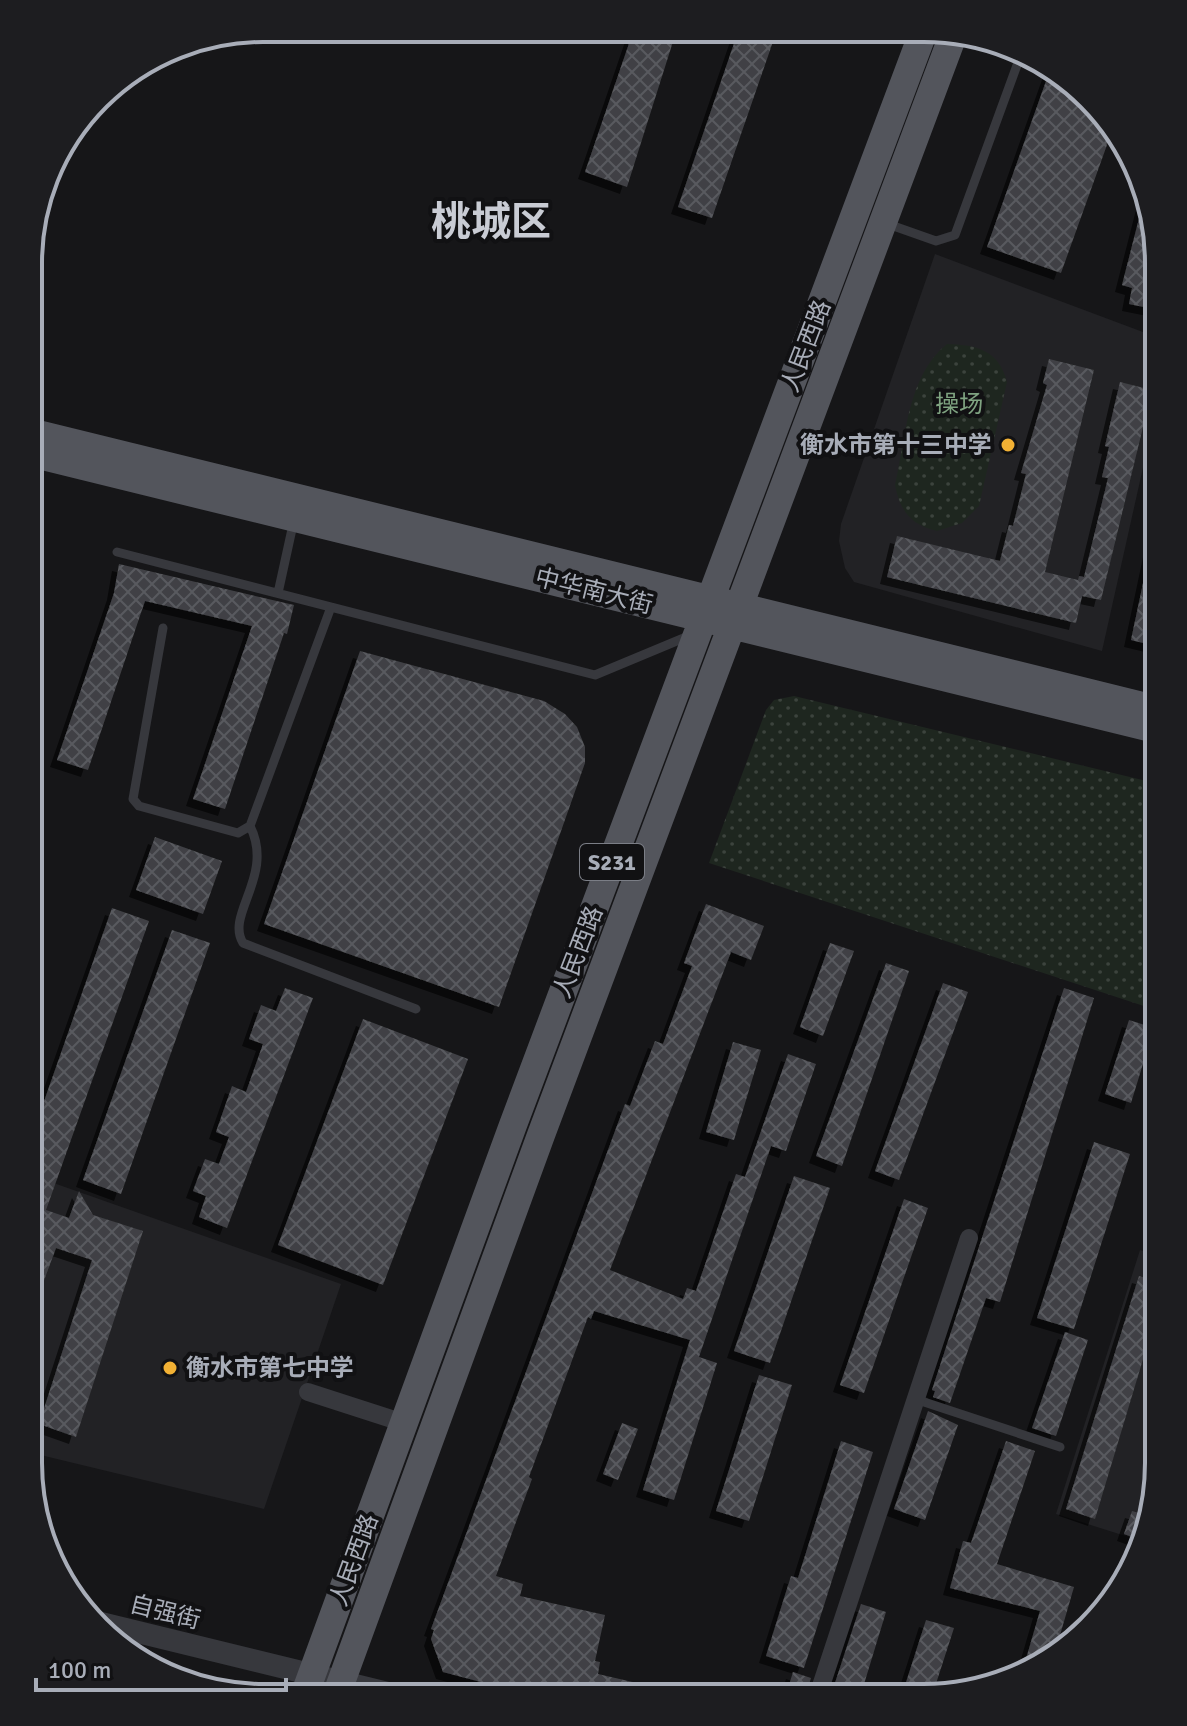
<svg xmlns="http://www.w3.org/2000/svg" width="1187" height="1726" font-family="Signika,'Noto Sans SC',sans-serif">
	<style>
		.built { fill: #222225 }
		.park { fill: url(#park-dots) }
		.building { fill: url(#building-cross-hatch); filter: url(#shadow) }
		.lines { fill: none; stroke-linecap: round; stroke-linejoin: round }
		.service { stroke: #37383d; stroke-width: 9 }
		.minor { stroke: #37383d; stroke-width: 18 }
		.tertiary { stroke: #37383d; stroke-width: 22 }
		.primary { stroke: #53555c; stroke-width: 28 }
		.poi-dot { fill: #f2b134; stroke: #111113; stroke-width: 3 }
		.labels { text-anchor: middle; stroke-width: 8; stroke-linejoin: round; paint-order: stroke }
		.shield { fill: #111113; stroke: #7b7e86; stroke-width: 2 }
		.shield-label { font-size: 22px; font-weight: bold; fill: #a8adb8 }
		.street-label { font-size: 24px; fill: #a8adb8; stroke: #111113 }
		.park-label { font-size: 24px; fill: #7fa381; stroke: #111113 }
		.poi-label { font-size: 24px; font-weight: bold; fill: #a8adb8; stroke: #111113; text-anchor: end }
		.town-label { font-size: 40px; font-weight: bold; fill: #c9ccd4; stroke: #111113 }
		.rim { fill: none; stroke: #a8adb8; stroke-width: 4 }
	</style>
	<defs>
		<pattern id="park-dots" width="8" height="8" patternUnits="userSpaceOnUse" patternTransform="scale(2)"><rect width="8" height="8" fill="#1e261f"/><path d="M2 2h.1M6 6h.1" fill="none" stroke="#3c433d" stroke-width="1.8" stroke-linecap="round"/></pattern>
		<pattern id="building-cross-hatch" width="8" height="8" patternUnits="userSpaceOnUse" patternTransform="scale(2)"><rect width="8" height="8" fill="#404145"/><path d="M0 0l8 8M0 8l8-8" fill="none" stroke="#595a5e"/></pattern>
		<filter id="shadow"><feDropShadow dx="-7" dy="7" stdDeviation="0" flood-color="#0009"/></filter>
	</defs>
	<rect width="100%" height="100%" fill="#161618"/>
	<path class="built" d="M935,254L1159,338V396L1102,651L854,582L845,568L839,541L841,524Z
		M28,1174L341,1284L264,1509L28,1452Z
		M1140,1250L1159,1256L1158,1479L1138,1540L1056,1514Z"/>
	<path class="park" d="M947,344C977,345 999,350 1007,382L979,506L962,523L937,531C911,525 900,511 895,485C906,437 907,376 947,344Z
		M794,696L1159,784V1011L709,863L766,710L774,700Z"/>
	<path class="building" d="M634,29H677L627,187L585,172Z
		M739,29L777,30L712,218L678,207Z
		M1050,70L1067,76L1112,131L1061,273L987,247Z
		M1144,199L1159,262V310L1129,304L1132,288L1122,285Z
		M1049,359L1094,370L1045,572L1078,580L1079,576L1084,577L1108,478L1102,477L1109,447L1105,446L1120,382L1152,390L1101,600L1082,596L1076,623L887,577L897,536L1000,561L1009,525L1013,526L1026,474L1021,473L1047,385L1043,383Z
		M1153,536L1159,537L1156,646L1131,640Z
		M119,564L294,605L287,634L284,633L225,809L193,799L252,626L145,601L88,770L57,760L114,593Z
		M360,651L544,701L565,714L577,727L585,747V763L499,1007L264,924Z
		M155,837L222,861L203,914L136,890Z
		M706,904L764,926L751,960L731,952L610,1270L683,1299L687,1288L696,1291L736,1174L745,1177L788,1054L816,1064L786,1151L771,1146L699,1357L717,1363L674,1500L643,1490L690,1340L594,1311L591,1319L588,1317L529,1477L532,1479L496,1576L523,1584L520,1596L605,1615L595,1661L600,1662L598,1674L676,1692V1697H538L443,1672L431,1639L434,1630L431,1629L625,1104L630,1106L655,1041L663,1044L692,966L684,963Z
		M112,908L149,921L46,1210L69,1218L79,1191L93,1215L143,1231L76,1437L39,1424L92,1260L56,1248L28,1324V1196L39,1163L29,1159V1144Z
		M172,930L210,943L121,1194L83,1180Z
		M830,943L854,951L823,1036L800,1027Z
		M886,963L909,971L842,1166L816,1156Z
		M943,983L968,992L899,1180L875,1171Z
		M285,988L313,998L227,1228L199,1217L206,1196L193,1191L205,1159L219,1164L229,1137L216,1132L232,1086L246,1092L263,1044L249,1039L261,1005L276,1011Z
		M1064,988L1094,998L1000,1302L986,1298L950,1403L933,1397L935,1391L932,1390Z
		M363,1019L468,1059L383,1285L278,1245Z
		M1129,1020L1154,1028L1131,1103L1105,1094Z
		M733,1042L761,1050L734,1140L706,1132Z
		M1094,1142L1130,1154L1074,1329L1037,1318Z
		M794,1176L830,1188L770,1363L734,1351Z
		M904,1199L928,1208L864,1393L840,1385Z
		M1139,1276L1159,1282V1306L1095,1519L1066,1509Z
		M1065,1332L1088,1340L1056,1436L1032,1428Z
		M759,1375L792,1385L749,1521L716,1511Z
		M928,1411L958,1425L925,1520L894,1509Z
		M622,1423L638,1429L618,1480L603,1474Z
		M841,1441L873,1452L804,1668L766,1656L791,1576L798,1578Z
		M1006,1441L1035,1451L997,1564L1074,1587L1056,1649L1028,1674L1021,1676L1040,1611L950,1588L963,1541L971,1543Z
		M1132,1511L1146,1515L1138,1539L1124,1534Z
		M861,1604L886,1612L861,1694L863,1698H830Z
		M926,1620L954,1628L932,1696L901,1698Z
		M793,1672L811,1678L805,1698H785Z"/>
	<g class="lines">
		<path class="service" d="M885,223L936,241L955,235L1020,57
			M1157,513H1159
			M117,552L595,675L691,635
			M278,593L294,520
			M163,628L133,799L139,806L238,833L250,826L331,607
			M250,826C275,876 225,914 243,943L416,1009
			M915,1399L1060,1447"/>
		<path class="minor" d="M308,1392L404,1423
			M817,1698L969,1238"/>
		<path class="tertiary" d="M101,1623L404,1697"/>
		<path class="primary" d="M30,432L1159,710
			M30,453L1159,730
			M304,1696L513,1125L924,30
			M336,1696L541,1135L955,30"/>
	</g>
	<g class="poi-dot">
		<circle cx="1008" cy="445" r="8"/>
		<circle cx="170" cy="1368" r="8"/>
	</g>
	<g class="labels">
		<rect class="shield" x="580" y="844" width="64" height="36" rx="6"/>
		<g class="shield-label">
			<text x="612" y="870">S231</text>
		</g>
		<g class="street-label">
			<text transform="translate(806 346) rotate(-69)" y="8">人民西路</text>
			<text transform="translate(594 591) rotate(14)" y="8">中华南大街</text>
			<text transform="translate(578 952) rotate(-69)" y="8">人民西路</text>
			<text transform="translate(354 1560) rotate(-70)" y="8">人民西路</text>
			<text transform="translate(165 1612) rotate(14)" y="8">自强街</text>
		</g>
		<g class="park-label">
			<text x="959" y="412">操场</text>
		</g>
		<g class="poi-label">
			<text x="992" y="453">衡水市第十三中学</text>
			<text x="186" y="1376" text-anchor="start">衡水市第七中学</text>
		</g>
		<g class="town-label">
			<text x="491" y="235">桃城区</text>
		</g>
	</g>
	<path d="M0 0H1187V1726H0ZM263 42H924A221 221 0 0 1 1145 263V1463A221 221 0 0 1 924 1684H263A221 221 0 0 1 42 1463V263A221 221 0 0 1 263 42Z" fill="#1d1d20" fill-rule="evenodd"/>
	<path class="rim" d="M263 42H924A221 221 0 0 1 1145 263V1463A221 221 0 0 1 924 1684H263A221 221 0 0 1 42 1463V263A221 221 0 0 1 263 42Z"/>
	<path d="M36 1678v12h250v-12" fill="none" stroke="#a8adb8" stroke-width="4"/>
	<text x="48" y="1678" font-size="24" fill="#a8adb8" stroke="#111113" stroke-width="6" paint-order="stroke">100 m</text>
</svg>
